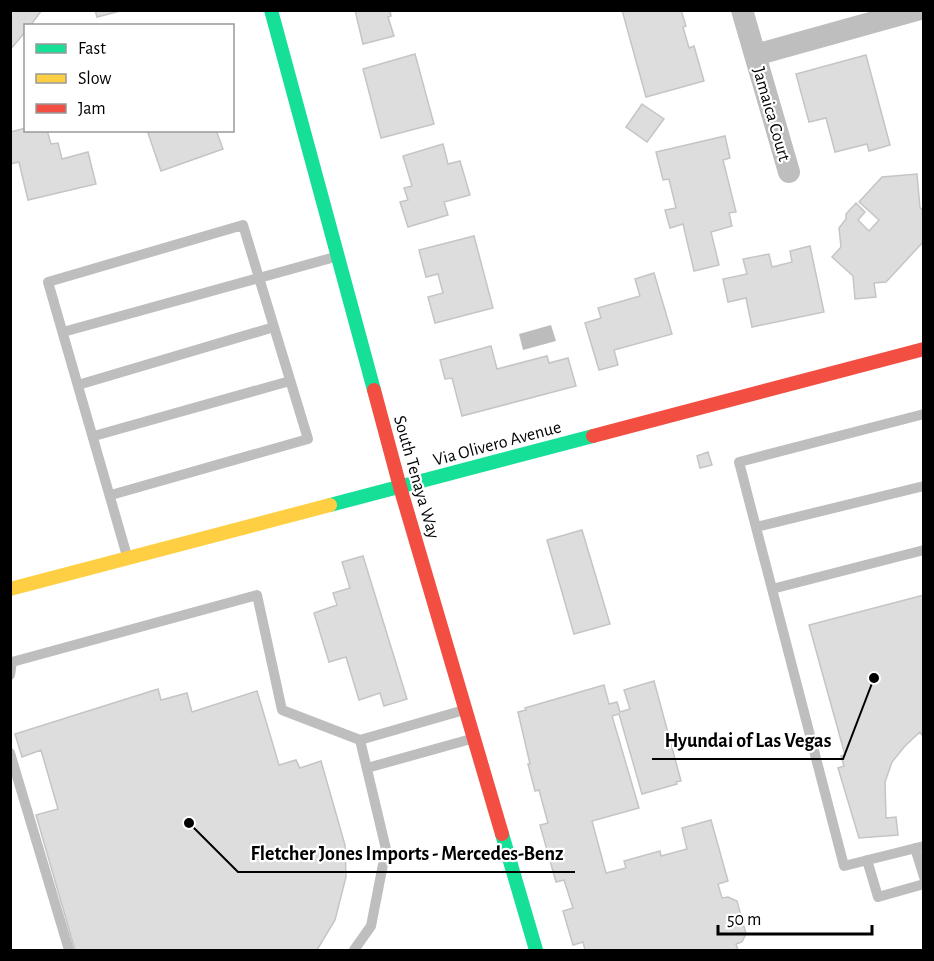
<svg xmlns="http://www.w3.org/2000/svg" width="934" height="961" font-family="'Alegreya Sans',sans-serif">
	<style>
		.water { fill: #bcbcbc }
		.building { fill: #ddd; stroke: #c5c5c5; stroke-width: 1.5 }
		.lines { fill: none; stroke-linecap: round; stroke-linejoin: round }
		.lane { stroke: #bebebe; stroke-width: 10 }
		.street { stroke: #bebebe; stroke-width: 22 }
		.fast { stroke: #16e098; stroke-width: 14 }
		.slow { stroke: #ffcf43; stroke-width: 14 }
		.jam { stroke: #f24e42; stroke-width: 14 }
		.labels { text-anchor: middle; stroke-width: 4.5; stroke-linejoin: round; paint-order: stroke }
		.street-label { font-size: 18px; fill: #000; stroke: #fff }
		.leader { fill: none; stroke: #000; stroke-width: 2 }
		.callout-dot { fill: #000; stroke: #fff; stroke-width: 2 }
		.callout-label { font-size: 20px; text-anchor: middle; font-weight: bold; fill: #000; stroke: #fff; stroke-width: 4.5; stroke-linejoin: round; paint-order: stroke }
	</style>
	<rect width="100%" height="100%" fill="#fff"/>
	<path class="water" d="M551,325L556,341L523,350L519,334Z"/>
	<path class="building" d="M10,10H42L30,26H26V31L10,50Z
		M95,10H124L97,17Z
		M355,10H390L391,16L388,17L394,36L363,44Z
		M622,10H681L686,26L683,27L689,48L694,46L704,81L646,97Z
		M415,54L434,124L381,138L363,69Z
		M866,55L890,145L869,151L867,144L835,152L826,118L809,122L796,74Z
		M642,104L664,119L647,142L626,127Z
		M26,128V130H47L51,144L58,143L62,159L88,152L96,184L28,200L19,162L10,164V132Z
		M147,130H216L223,149L161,171Z
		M725,136L730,158L723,160L736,212L729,213L732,226L711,232L719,265L694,271L683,224L670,228L665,210L676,208L669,179L663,180L656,152Z
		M443,144L448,164L460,161L470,195L444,202L448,215L408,227L400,202L408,200L404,188L412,186L403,156Z
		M917,174L920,208L924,210V241L886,282L874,283L876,297L855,299L853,276L832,257L841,247L839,228L846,219V214L856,203L865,212L858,220L869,231L879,220L859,202L882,177Z
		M474,236L493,308L435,323L428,297L443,293L438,274L426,277L419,250Z
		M810,246L824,312L752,327L746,298L728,302L723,279L747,274L743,259L769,254L772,267L792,262L790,251Z
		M654,273L672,334L614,350L618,365L599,370L585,323L601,318L598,308L640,296L635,279Z
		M491,346L497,369L547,356L549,363L568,358L576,386L462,416L452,378L445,379L440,360Z
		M708,452L712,465L700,468L697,456Z
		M582,530L610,624L574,634L547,540Z
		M363,556L407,699L384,706L380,693L359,700L346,657L329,662L314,613L337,605L333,593L350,588L342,562Z
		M924,595V738L920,732L905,746L892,762L885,782L886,818L896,817L898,835L859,838L838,768L844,766L841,756L845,755L809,625Z
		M654,681L681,781L676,782L677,784L642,794L619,714L612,716L639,808L592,821L606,873L626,868L624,861L660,851L661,856L687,849L682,828L711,820L728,881L718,884L722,898L728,897L737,901L746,934L742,942L736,944L738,950H585L583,942L573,945L563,911L573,908L564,880L556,882L540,825L548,823L539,790L535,791L528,764H530L518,712L526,710L525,708L604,685L609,704L617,702L620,712L630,709L624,690Z
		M158,689L161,700L187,693L192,712L257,691L279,765L296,760L300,768L321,761L345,845L346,877L335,920L317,950H75L36,815L58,809L41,750L22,757L15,734Z"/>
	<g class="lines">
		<path class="lane" d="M63,332L335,257
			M78,385L274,327
			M924,414L739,462L844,866L924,846
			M94,436L290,381
			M111,495L308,439L243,225L48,282L127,556
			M756,527L924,486
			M772,589L924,550
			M10,675L12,662L257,595L282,710L360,740L464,710
			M10,753L69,950
			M367,768L471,739
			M915,848L924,877
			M867,860L878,897L924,884
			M354,950L371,926L386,849L360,740"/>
		<path class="street" d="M742,10L789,172
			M755,55L917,10"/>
		<path class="fast" d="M271,10L374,390
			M330,505L593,436
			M502,834L536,950"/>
		<path class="slow" d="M10,589L330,505"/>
		<path class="jam" d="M374,390L400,487L502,834
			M593,436L924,349"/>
	</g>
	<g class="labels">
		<g class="street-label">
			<text transform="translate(772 114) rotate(74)" y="6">Jamaica Court</text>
			<text transform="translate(497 443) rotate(-15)" y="6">Via Olivero Avenue</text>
			<text transform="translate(417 477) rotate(74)" y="6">South Tenaya Way</text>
		</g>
	</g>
	<path class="leader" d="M874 678L843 759H652M189 823L238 872H575"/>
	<g class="callout-dot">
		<circle cx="874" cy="678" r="6"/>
		<circle cx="189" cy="823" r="6"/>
	</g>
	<g class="callout-label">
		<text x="748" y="747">Hyundai of Las Vegas</text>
		<text x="407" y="860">Fletcher Jones Imports - Mercedes-Benz</text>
	</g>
	<rect width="934" height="961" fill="none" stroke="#000000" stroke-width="24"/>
	<rect x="24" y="24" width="210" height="108" fill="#ffffff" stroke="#999999" stroke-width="1.5"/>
	<rect x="36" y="44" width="30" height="9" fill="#16e098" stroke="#999999" stroke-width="1.5"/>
	<text x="78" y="54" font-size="18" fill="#000000">Fast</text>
	<rect x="36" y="74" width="30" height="9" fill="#ffcf43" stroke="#999999" stroke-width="1.5"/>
	<text x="78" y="84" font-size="18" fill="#000000">Slow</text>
	<rect x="36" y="104" width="30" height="9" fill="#f24e42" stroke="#999999" stroke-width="1.5"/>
	<text x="78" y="114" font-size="18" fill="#000000">Jam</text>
	<path d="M718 925v9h154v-9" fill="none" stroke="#000000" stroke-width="3"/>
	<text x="727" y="925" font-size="18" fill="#000000" stroke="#ffffff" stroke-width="4.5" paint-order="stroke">50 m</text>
</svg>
